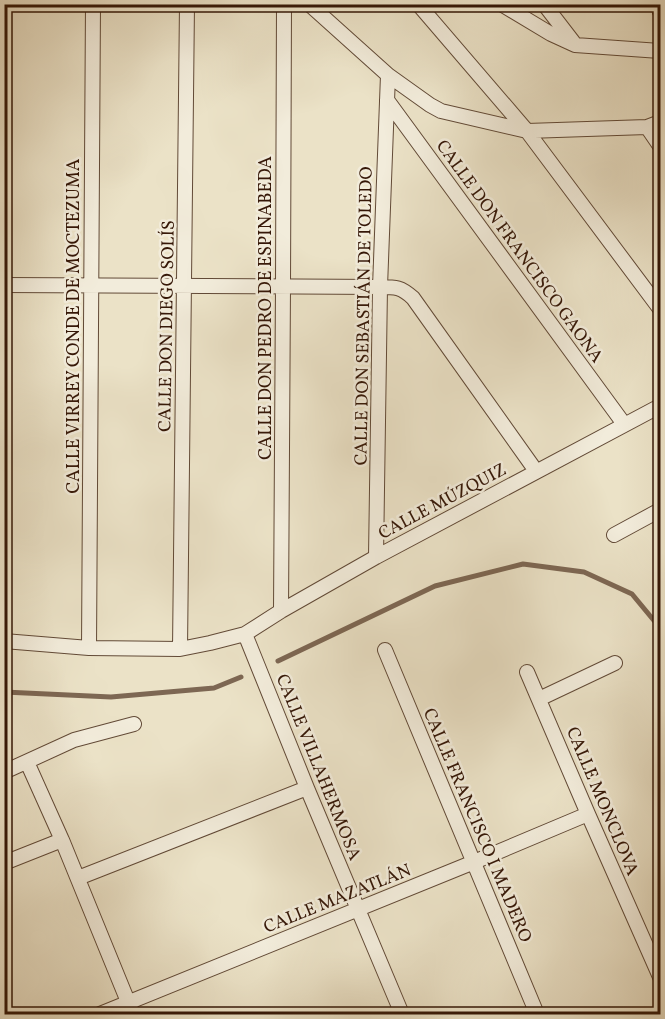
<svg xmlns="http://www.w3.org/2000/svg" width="665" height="1019" font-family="Vollkorn,serif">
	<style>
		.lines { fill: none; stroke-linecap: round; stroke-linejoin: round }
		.stream { stroke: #7d6753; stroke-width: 5 }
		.street-casing { stroke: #624a37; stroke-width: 16 }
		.street { stroke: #f2ecdb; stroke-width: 14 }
		.labels { text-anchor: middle; stroke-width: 5; stroke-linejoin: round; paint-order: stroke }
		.street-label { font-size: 18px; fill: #351707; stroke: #f2ecdb }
	</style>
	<rect width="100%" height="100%" fill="#ebe2c7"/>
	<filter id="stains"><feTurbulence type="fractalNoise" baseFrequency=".00333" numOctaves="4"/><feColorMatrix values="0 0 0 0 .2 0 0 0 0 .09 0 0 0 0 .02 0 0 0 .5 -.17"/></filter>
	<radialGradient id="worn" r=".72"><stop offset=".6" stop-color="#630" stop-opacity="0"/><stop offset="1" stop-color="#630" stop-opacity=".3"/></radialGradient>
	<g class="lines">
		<path class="stream" d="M278,661L435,586L523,564L584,572L632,594L656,623L660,630
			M4,692L111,697L214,688L241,677"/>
		<defs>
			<path id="street" d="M309,4L388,75L430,105L441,111L527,131L647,127L660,122
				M418,4L527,131L660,309
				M501,4L551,34L575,45L660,51
				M544,4L574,43
				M658,4L660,12
				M387,100L624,424
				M647,127L660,146
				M4,285L380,287C396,287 401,287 413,298L536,471
				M614,535L660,510
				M376,557L380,287L388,75
				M281,611L283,286L284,4
				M245,634L307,788L402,1014
				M4,641L89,648L180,649L210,643L245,634L281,611L376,557L660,406
				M89,648L93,4
				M180,649L187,4
				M385,650L537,1014
				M527,672L588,814L660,977
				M539,699L615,663
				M27,762L62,840L133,1014
				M4,772L74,740L134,724
				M4,863L62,840
				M78,878L307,788
				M100,1014L474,862L588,814"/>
		</defs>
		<use href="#street" class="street-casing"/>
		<use href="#street" class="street"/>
	</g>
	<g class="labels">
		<g class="street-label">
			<text transform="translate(520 251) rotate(54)" y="6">CALLE DON FRANCISCO GAONA</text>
			<text transform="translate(265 308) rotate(-90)" y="6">CALLE DON PEDRO DE ESPINABEDA</text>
			<text transform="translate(363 316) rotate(-89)" y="6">CALLE DON SEBASTIÁN DE TOLEDO</text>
			<text transform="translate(73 326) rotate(-90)" y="6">CALLE VIRREY CONDE DE MOCTEZUMA</text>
			<text transform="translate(166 326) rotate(-89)" y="6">CALLE DON DIEGO SOLÍS</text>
			<text transform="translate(442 501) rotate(-28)" y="6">CALLE MÚZQUIZ</text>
			<text transform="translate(319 767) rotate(68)" y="6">CALLE VILLAHERMOSA</text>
			<text transform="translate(603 801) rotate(67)" y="6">CALLE MONCLOVA</text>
			<text transform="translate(478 825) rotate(67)" y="6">CALLE FRANCISCO I MADERO</text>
			<text transform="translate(337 898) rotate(-22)" y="6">CALLE MAZATLÁN</text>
		</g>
	</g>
	<rect width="665" height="1019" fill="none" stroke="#ebe2c7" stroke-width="24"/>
	<rect x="6" y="6" width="653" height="1007" fill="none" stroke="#351707" stroke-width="3"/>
	<rect x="12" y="12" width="641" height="995" fill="none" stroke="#351707" stroke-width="1.5"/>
	<rect width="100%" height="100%" filter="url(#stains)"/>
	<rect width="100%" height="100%" fill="url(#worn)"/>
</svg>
